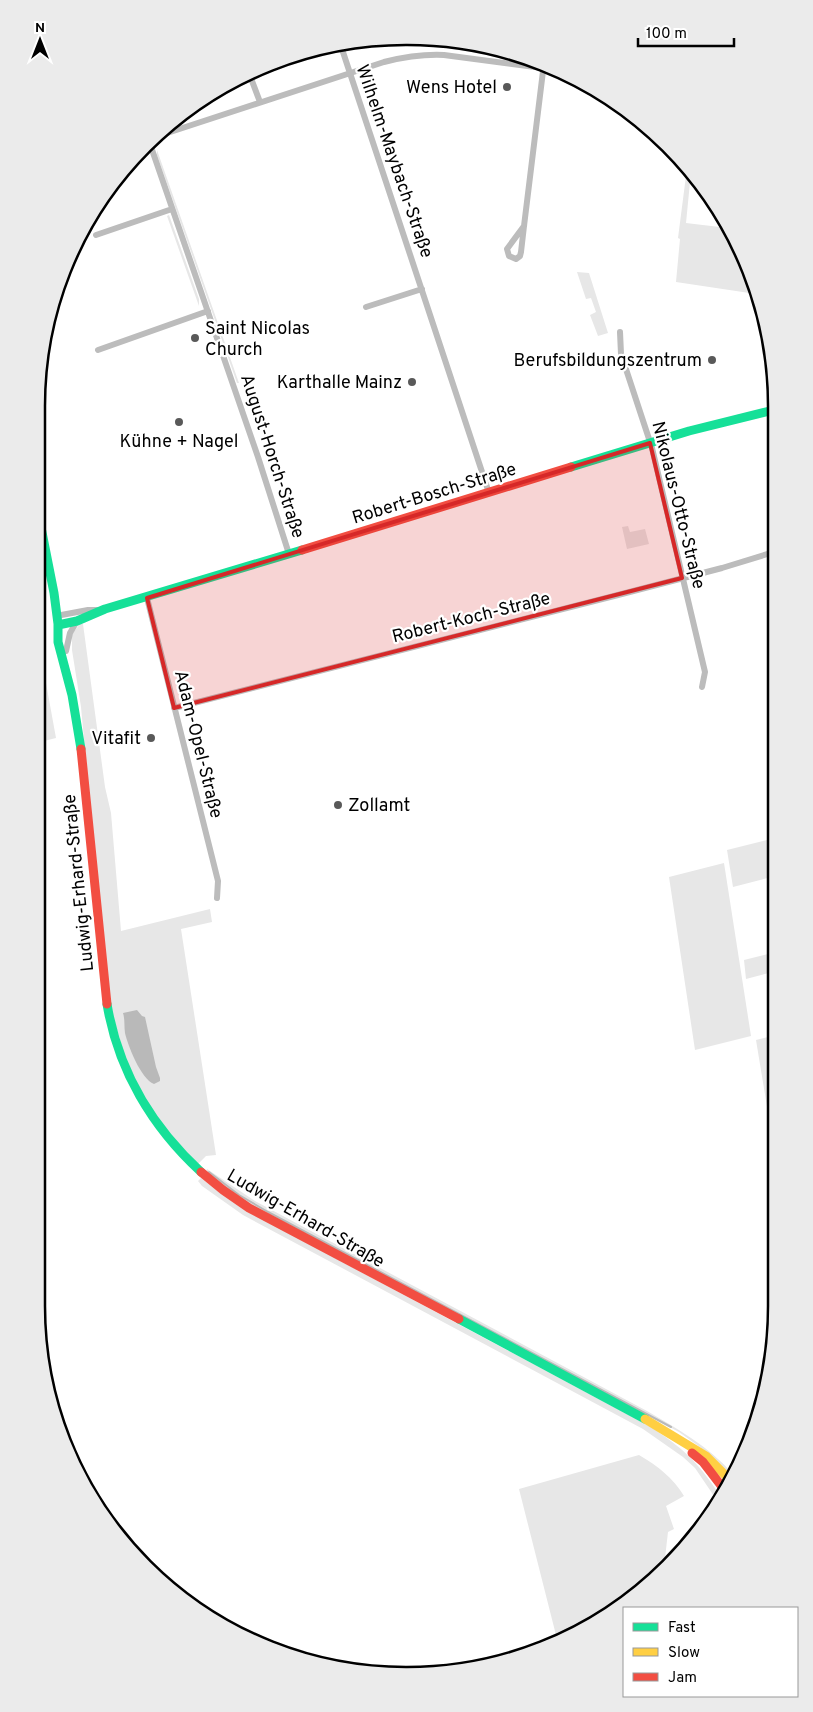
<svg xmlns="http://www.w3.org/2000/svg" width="813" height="1712" font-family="Overpass,sans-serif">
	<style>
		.green { fill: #e7e7e7 }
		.water { fill: #b9b9b9 }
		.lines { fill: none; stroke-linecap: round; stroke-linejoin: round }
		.stream { stroke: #b9b9b9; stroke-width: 2 }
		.street { stroke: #bcbcbc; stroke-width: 6 }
		.fast { stroke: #16e098; stroke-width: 9 }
		.slow { stroke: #ffcf43; stroke-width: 9 }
		.jam { stroke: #f24e42; stroke-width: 9 }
		.marked { fill: #d62828; fill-opacity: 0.2; stroke: #d62828; stroke-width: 4; stroke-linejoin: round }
		.poi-dot { fill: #595959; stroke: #fff; stroke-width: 2 }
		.labels { text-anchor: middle; stroke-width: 4.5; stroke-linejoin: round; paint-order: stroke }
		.poi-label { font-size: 18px; fill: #000; stroke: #fff; text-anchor: end }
		.street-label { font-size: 18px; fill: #000; stroke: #fff }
		.rim { fill: none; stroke: #000; stroke-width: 2.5 }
	</style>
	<rect width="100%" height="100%" fill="#fff"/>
	<path class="green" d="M157,150L239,383H237L157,155Z
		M687,168L691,172L686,223L728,228L748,265L756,294L676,282L680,239L678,238Z
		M169,215L199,299V306L167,216Z
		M577,272L589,273L608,333L598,336L590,315L596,312L591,298L586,299Z
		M628,526L630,532L645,529L649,544L627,549L622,527Z
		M80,624H83L105,787L111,813L121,931L210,909L212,922L181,929L216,1155L206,1156L199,1163L196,1164L168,1134L142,1094L126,1060L111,1009L104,952L81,707L72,650V634Z
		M36,628L56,738L36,743Z
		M775,838V876L733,887L727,850Z
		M724,863L751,1036L695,1050L669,877Z
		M776,952V971L746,979L744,960Z
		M776,1035V1155H775L756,1040Z
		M207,1169L255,1201L647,1411C678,1429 708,1446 732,1473L731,1475L711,1455L679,1432L252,1205L231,1192L206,1172Z
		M201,1178L216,1190L245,1210L649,1426C682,1447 698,1462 719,1494L716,1499L695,1468L683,1457L643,1429L243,1215L202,1186L198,1181Z
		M639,1455C658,1466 673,1478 684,1496L666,1506L674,1529L668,1532L665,1558L667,1565L591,1626L570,1636L557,1639L519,1489Z"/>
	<path class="water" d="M137,1010L142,1016L145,1017L156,1067L160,1078V1081L154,1084C141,1079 128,1046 125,1033C124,1026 125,1019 123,1013Z"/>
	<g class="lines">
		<path class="stream" d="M209,1172L239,1195L268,1212L671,1427"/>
		<path class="street" d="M340,43L489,493
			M249,73L260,102
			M155,137L384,62C404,57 423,54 444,55L558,70
			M149,141L258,457L289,554
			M524,226L507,249L509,256L516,259L520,256L521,252L524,226L544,63
			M96,235L172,209
			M366,307L422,289
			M620,332L621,354L652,448L705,672L702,687
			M98,350L208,311
			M147,598L218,881L217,898
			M56,616L88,610H99
			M66,651L70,633L77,621
			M174,708L618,595L722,568L774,552"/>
		<path class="fast" d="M571,467L689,431L774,410
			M36,502L54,593L58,624V642L72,695L81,749
			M58,625L77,621L105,609L302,550
			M107,1004C118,1070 152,1127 201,1172
			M459,1319L645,1419"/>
		<path class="slow" d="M645,1419L706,1456L729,1479"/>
		<path class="jam" d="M302,550L571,467
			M81,749L107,1004
			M201,1172L223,1190L249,1208L459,1319
			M692,1453L703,1462L723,1488"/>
	</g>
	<path class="marked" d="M650,443L682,578L174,708L147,598Z"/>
	<g class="poi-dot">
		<circle cx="507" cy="87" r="5"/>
		<circle cx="195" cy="338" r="5"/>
		<circle cx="712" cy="360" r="5"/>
		<circle cx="412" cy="382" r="5"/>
		<circle cx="179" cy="422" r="5"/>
		<circle cx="151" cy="738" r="5"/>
		<circle cx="338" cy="805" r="5"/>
	</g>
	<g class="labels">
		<g class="poi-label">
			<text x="497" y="93">Wens Hotel</text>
			<text x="205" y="334" text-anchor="start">Saint Nicolas<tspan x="205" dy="21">Church</tspan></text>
			<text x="702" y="366">Berufsbildungszentrum</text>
			<text x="402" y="388">Karthalle Mainz</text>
			<text x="179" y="447" text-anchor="middle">Kühne + Nagel</text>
			<text x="141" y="744">Vitafit</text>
			<text x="348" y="811" text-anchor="start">Zollamt</text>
		</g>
		<g class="street-label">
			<text transform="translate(395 161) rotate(71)" y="6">Wilhelm-Maybach-Straße</text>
			<text transform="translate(273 456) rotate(72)" y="6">August-Horch-Straße</text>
			<text transform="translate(434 493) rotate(-17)" y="6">Robert-Bosch-Straße</text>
			<text transform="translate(679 505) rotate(76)" y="6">Nikolaus-Otto-Straße</text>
			<text transform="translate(471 617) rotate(-14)" y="6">Robert-Koch-Straße</text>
			<text transform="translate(199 744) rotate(76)" y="6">Adam-Opel-Straße</text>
			<text transform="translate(78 883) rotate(-96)" y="6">Ludwig-Erhard-Straße</text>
			<text transform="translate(306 1218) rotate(30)" y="6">Ludwig-Erhard-Straße</text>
		</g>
	</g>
	<path d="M0 0H813V1712H0ZM406 45H407A361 361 0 0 1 768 406V1306A361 361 0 0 1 407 1667H406A361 361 0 0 1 45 1306V406A361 361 0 0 1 406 45Z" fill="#ebebeb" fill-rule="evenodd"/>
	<path class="rim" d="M406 45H407A361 361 0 0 1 768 406V1306A361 361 0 0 1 407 1667H406A361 361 0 0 1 45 1306V406A361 361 0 0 1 406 45Z"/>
	<rect x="623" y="1607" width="175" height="90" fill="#ffffff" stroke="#999999"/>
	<rect x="633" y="1623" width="25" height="8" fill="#16e098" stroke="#999999"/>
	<text x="668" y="1632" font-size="15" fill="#000000">Fast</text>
	<rect x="633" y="1648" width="25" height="8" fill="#ffcf43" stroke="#999999"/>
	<text x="668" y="1657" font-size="15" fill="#000000">Slow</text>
	<rect x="633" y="1673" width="25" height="8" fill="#f24e42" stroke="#999999"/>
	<text x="668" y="1682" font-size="15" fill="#000000">Jam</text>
	<g transform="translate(40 40)" stroke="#ffffff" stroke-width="4" paint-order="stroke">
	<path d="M0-4L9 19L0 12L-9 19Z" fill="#000000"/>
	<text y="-8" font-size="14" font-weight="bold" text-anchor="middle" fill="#000000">N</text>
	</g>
	<path d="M638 38v8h96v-8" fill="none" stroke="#000000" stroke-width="2.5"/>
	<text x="646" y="38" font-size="15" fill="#000000" stroke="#ffffff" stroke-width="4" paint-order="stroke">100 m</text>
</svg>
